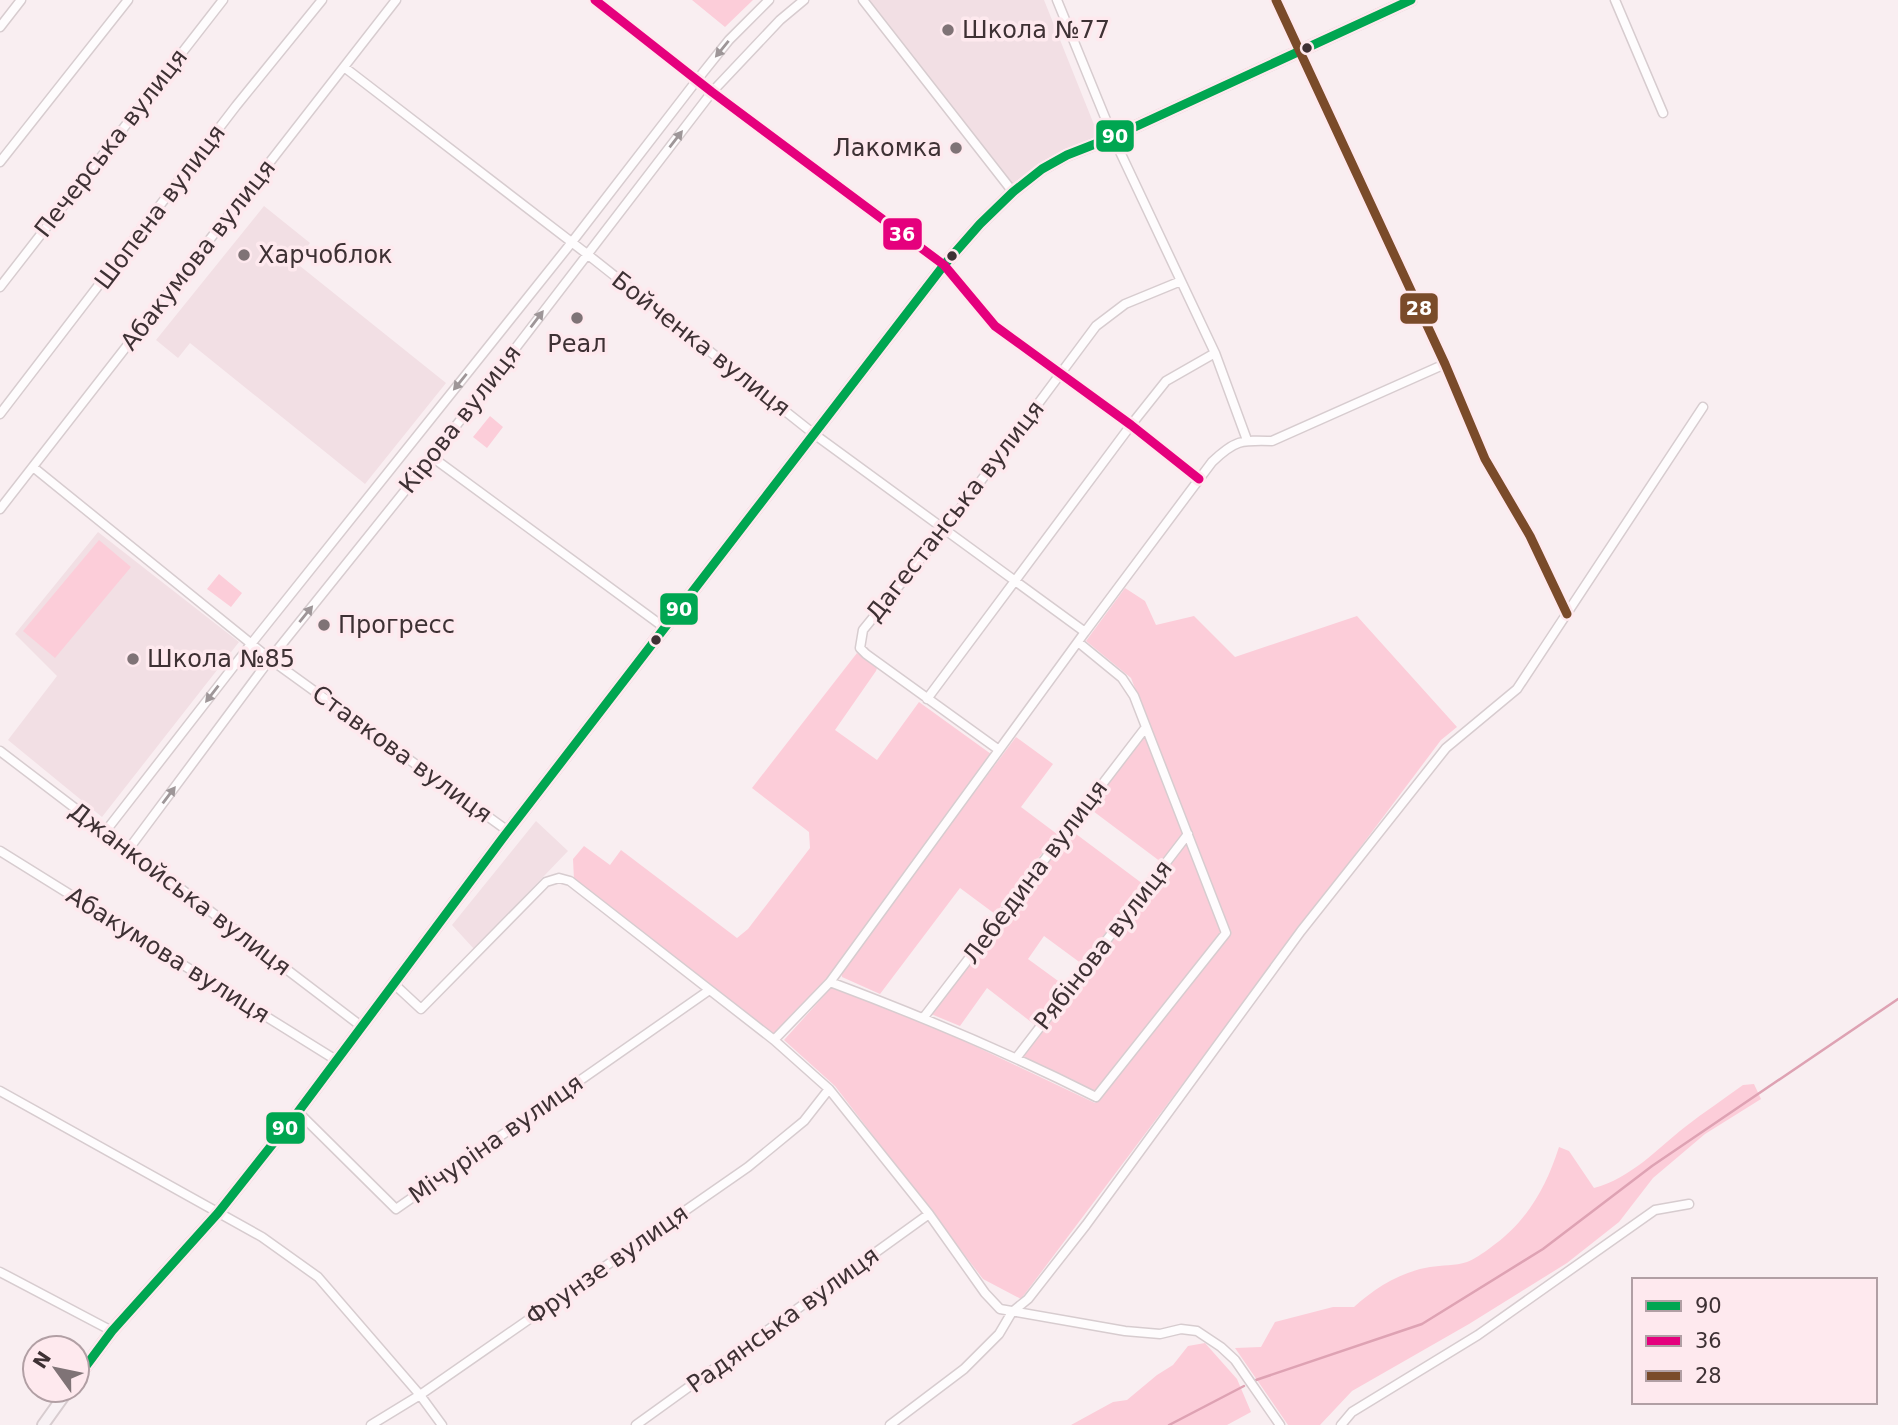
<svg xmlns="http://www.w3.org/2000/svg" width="1898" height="1425" font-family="'DejaVu Sans',sans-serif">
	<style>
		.built { fill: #f2dfe4 }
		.green { fill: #fccdd9 }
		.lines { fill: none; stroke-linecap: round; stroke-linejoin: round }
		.stream { stroke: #dea2b3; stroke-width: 2.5 }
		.street-casing { stroke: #d7cccf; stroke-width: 11 }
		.secondary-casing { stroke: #d7cccf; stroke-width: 14 }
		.street { stroke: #fefcfd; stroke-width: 8 }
		.secondary { stroke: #f8f1f4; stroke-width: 10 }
		.bus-1-casing { stroke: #fee9ee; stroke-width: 14 }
		.bus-2-casing { stroke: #fee9ee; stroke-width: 14 }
		.bus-3-casing { stroke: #fee9ee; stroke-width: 14 }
		.bus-1 { stroke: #00a651; stroke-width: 9 }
		.bus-2 { stroke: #e5007d; stroke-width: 9 }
		.bus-3 { stroke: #7a4b2a; stroke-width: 9 }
		.oneway { fill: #9e9698 }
		.poi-dot { fill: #7f7376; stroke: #fee9ee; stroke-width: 2.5 }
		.bus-dot { fill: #3e3134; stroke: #fee9ee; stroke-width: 2.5 }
		.labels { text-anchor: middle; stroke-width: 7; stroke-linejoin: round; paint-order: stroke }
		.poi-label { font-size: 24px; fill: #3e3134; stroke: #fee9ee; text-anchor: start }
		.street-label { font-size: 24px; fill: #3e3134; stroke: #fee9ee }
		.line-badge { stroke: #fee9ee; stroke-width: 2.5 }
		.badge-label { font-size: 19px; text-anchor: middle; font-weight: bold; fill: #fff }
	</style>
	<rect width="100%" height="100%" fill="#f9eef1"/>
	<path class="built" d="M868,0H1044L1099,137L1054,157L1015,187Z
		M264,206L310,243L295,262L446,383L365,484L190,343L178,358L156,340Z
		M98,532L239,642L102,817L8,740L57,676L15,634Z
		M536,821L568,851L474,949L452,925Z"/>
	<path class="green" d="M692,0H753L725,27Z
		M490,416L503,427L487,448L473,437Z
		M99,540L131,567L55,658L23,631Z
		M219,574L242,593L231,607L207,589Z
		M1125,588L1145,601L1156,625L1194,616L1235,657L1357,616L1457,727L1441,740L1021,1299L983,1279L835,1086L784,1040L831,988L922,1021L1095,1103L1230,935L1131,678L1086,641Z
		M857,653L877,668L876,671L835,730L877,760L919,702L991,754L830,977L774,1035L574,880L573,859L584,846L610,865L621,850L737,938L748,929L810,848L809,832L752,788Z
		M1146,734L1185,830L1161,862L1093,811L1092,804Z
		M1016,737L1053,764L1021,807L1057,834L995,914L960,888L880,994L842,977L841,970Z
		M1069,834H1076L1143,884L1082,964L1044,936L1028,959L1065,986L1035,1025L987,988L960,1026L931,1014Z
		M1188,839L1222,931L1094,1092L1022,1056Z
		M1754,1084L1761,1099L1705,1134L1653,1178L1619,1222L1567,1263L1469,1324L1352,1391L1320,1425H1288L1235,1348L1261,1347L1275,1322L1333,1307H1354C1375,1288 1400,1272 1430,1267C1442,1265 1455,1266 1467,1262C1475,1259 1483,1253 1490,1248C1526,1223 1546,1188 1559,1147L1569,1151L1594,1188C1631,1178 1656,1150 1685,1127C1704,1112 1724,1099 1743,1085Z
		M1205,1343L1237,1379L1251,1412L1227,1425H1071L1113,1402L1127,1400L1157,1375L1173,1365L1188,1346Z"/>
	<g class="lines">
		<path class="stream" d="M1256,1380L1422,1324L1543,1249L1652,1166L1898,999
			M1169,1425L1244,1386"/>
		<defs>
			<path id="street" d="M595,0L712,92L944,265L995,326L1131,425L1199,479
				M863,0L1013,192
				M1057,0L1113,137L1215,353L1247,440
				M1276,0L1445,364L1485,459L1530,536L1567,614
				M1615,0L1663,113
				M0,27L21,0
				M344,67L587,254L814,434L1085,632L830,982L774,1040
				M0,162L128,0
				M0,287L223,0
				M0,414L236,106L322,0
				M432,457L665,628
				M33,467L270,659L508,831
				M0,509L396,0
				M1085,632L1212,462C1235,440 1241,440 1272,441L1445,364
				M927,699L1131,425L1166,381L1215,353
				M999,750L866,654L860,648L863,630L945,529L1096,326L1125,304L1181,281
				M0,751L361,1026
				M105,832L251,644L572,242L697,80L729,40L769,0
				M128,850L270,659L432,457L712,92L780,20L804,0
				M0,851L336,1060
				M830,982C921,1016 1009,1053 1096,1097L1226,933L1134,696L1122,678L1078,642
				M393,983L421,1009L546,882L559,878L570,881L774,1040L829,1089L929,1214L985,1293L1000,1309L1125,1331L1160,1334L1181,1329L1197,1331L1221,1347L1235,1360L1280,1425
				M924,1017L1146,727
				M1017,1057L1188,834
				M0,1091L262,1237L318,1277L420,1395L442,1425
				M298,1112L396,1209L708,991
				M0,1272L112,1331
				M371,1425L420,1395L748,1167L804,1121L829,1089
				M636,1425L929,1214
				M890,1425L964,1369L999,1334L1012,1312L1028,1299L1086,1225L1301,931L1446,748L1517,689L1703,407
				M1341,1425L1352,1412L1478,1335L1655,1210L1689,1204"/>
			<path id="secondary" d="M77,1378L112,1331L218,1213L298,1112L502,839L944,265L980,224L1013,192L1042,169L1067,155L1113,137L1411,0
				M43,1425L68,1390"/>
		</defs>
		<use href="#street" class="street-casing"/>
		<use href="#secondary" class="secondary-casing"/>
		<use href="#street" class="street"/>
		<use href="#secondary" class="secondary"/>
		<defs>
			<path id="bus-1" d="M77,1378L112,1331L218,1213L298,1112L502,839L944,265L980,224L1013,192L1042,169L1067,155L1113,137L1411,0"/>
			<path id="bus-2" d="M595,0L712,92L944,265L995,326L1131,425L1199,479"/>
			<path id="bus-3" d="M1276,0L1445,364L1485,459L1530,536L1567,614"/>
		</defs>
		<use href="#bus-1" class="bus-1-casing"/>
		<use href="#bus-2" class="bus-2-casing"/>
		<use href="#bus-3" class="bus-3-casing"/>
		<use href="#bus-1" class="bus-1"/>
		<use href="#bus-2" class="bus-2"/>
		<use href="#bus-3" class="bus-3"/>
	</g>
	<defs><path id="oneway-solid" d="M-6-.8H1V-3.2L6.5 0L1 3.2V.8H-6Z" transform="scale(1.75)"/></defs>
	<g class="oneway">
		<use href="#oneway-solid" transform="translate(722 49) rotate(129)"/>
		<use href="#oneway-solid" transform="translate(676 139) rotate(-52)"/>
		<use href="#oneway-solid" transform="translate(537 319) rotate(-53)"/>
		<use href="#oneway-solid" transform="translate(460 382) rotate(129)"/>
		<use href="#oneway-solid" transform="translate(306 614) rotate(-51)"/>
		<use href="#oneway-solid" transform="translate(212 694) rotate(128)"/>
		<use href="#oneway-solid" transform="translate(169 795) rotate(-53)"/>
	</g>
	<g class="poi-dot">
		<circle cx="948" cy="30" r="7"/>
		<circle cx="956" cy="148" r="7"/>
		<circle cx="244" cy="255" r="7"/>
		<circle cx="577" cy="318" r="7"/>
		<circle cx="324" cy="625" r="7"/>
		<circle cx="133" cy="659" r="7"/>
	</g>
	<g class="bus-dot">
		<circle cx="1307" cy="48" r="6"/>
		<circle cx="952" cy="256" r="6"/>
		<circle cx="656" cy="640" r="6"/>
	</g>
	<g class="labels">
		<g class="poi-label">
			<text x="962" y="38">Школа №77</text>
			<text x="942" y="156" text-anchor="end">Лакомка</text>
			<text x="258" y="263">Харчоблок</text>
			<text x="577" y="352" text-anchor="middle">Реал</text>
			<text x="338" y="633">Прогресс</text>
			<text x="147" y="667">Школа №85</text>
		</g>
		<g class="street-label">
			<text transform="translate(111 143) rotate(-52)" y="8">Печерська вулиця</text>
			<text transform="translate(160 207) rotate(-53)" y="8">Шопена вулиця</text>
			<text transform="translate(198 255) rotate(-52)" y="8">Абакумова вулиця</text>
			<text transform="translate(701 344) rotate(38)" y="8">Бойченка вулиця</text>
			<text transform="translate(460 419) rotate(-52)" y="8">Кірова вулиця</text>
			<text transform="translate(955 511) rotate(-52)" y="8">Дагестанська вулиця</text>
			<text transform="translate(402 754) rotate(36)" y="8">Ставкова вулиця</text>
			<text transform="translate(1035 872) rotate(-53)" y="8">Лебедина вулиця</text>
			<text transform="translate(180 889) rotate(37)" y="8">Джанкойська вулиця</text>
			<text transform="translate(1103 945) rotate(-52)" y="8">Рябінова вулиця</text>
			<text transform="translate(168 955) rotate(32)" y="8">Абакумова вулиця</text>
			<text transform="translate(496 1139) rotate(-35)" y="8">Мічуріна вулиця</text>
			<text transform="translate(607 1265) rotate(-35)" y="8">Фрунзе вулиця</text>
			<text transform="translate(783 1320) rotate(-36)" y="8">Радянська вулиця</text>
		</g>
	</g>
	<g class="line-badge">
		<rect x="1095" y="119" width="40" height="34" rx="7" fill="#00a651"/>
		<rect x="882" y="217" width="41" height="34" rx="7" fill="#e5007d"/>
		<rect x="1399" y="292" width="40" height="33" rx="7" fill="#7a4b2a"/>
		<rect x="659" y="592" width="40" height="34" rx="7" fill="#00a651"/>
		<rect x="265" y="1111" width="41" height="34" rx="7" fill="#00a651"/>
	</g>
	<g class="badge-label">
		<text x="1115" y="143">90</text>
		<text x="902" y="241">36</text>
		<text x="1419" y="315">28</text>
		<text x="679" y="616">90</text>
		<text x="285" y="1135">90</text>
	</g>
	<rect x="1632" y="1278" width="245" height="126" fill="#fee9ee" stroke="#b19fa4" stroke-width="2"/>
	<rect x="1646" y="1301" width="35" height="10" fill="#00a651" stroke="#b19fa4" stroke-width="2"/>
	<text x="1695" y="1313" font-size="21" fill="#3e3134">90</text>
	<rect x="1646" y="1336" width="35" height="10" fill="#e5007d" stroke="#b19fa4" stroke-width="2"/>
	<text x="1695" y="1348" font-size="21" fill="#3e3134">36</text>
	<rect x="1646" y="1371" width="35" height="10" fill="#7a4b2a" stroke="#b19fa4" stroke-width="2"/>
	<text x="1695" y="1383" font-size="21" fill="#3e3134">28</text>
	<g transform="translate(56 1369) rotate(303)"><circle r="33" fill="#fee9ee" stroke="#b19fa4" stroke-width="2"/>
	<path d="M0-5L12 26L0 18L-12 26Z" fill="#7f7376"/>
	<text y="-10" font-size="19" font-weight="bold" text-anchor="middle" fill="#3e3134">N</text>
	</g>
</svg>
